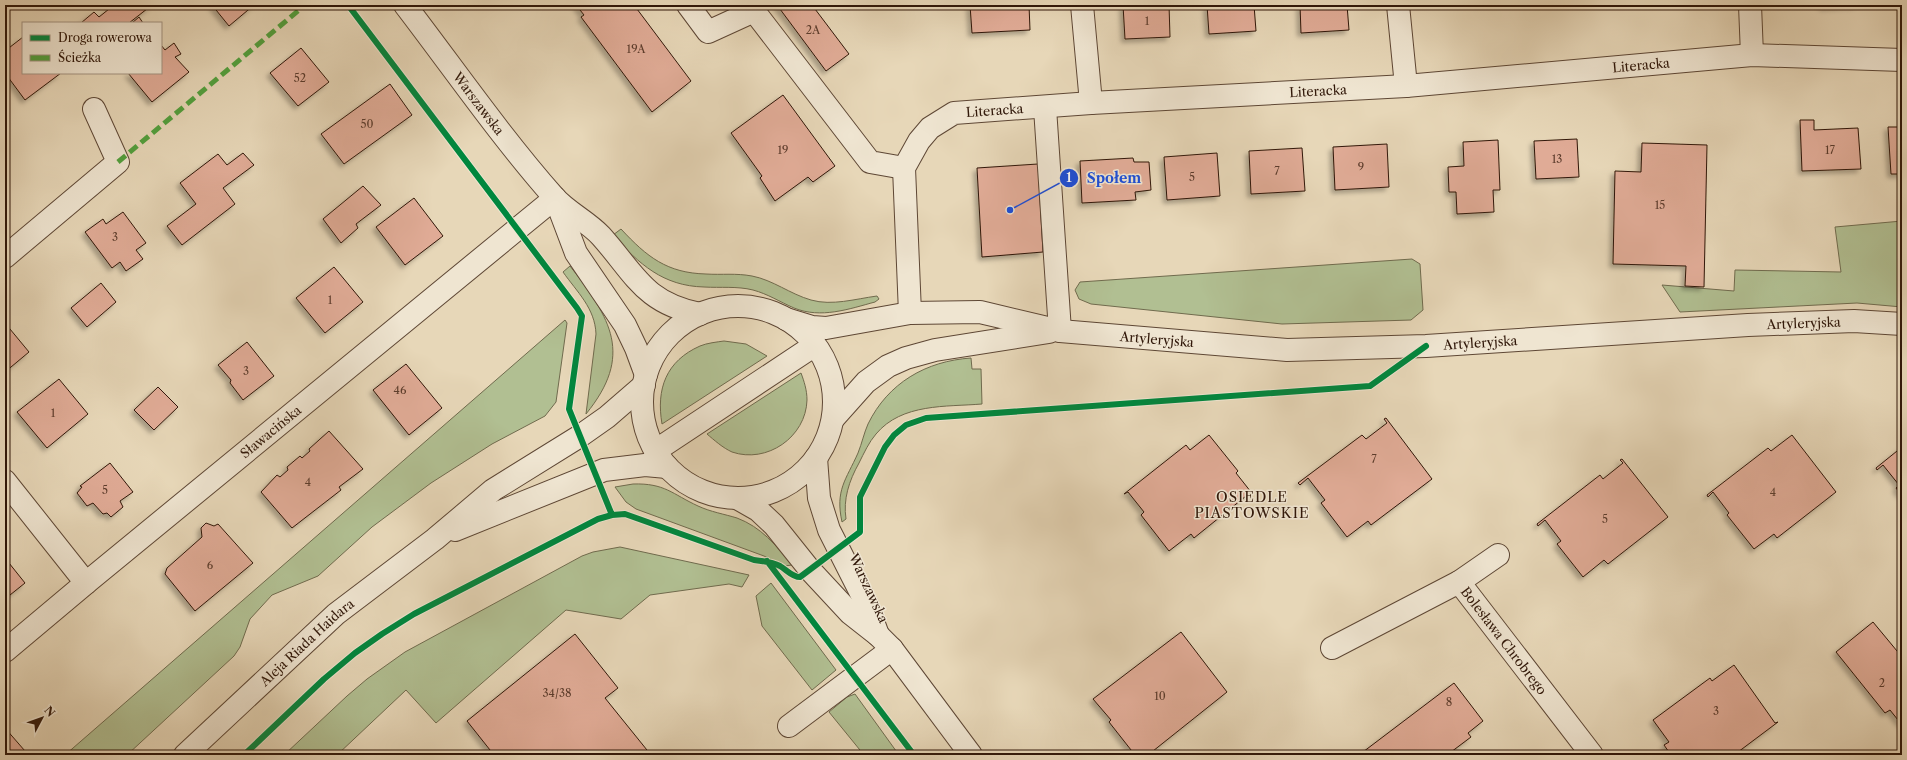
<svg xmlns="http://www.w3.org/2000/svg" width="1907" height="760" font-family="'Libre Caslon Text',serif">
	<style>
		.green { fill: #b1bf92; stroke: #706b4e }
		.building { fill: #e0ab96; stroke: #301709; filter: url(#shadow) }
		.lines { fill: none; stroke-linecap: round; stroke-linejoin: round }
		.minor-casing { stroke: #5e4735; stroke-width: 24 }
		.minor { stroke: #efe5d1; stroke-width: 22 }
		.quiet { stroke: #52a13e; stroke-width: 5; stroke-dasharray: 10 5; stroke-linecap: butt }
		.cycleway-casing { stroke: #efe5d1; stroke-width: 8 }
		.cycleway { stroke: #00873e; stroke-width: 6 }
		.labels { text-anchor: middle; stroke-width: 3; stroke-linejoin: round; paint-order: stroke }
		.number-label { font-size: 11px; fill: #5c3c2c }
		.street-label { font-size: 13px; fill: #301709; stroke: #efe5d1 }
		.neighbourhood-label { font-size: 14px; letter-spacing: 1px; fill: #301709; stroke: #efe5d1 }
		.leader { fill: none; stroke: #1d4ed8; stroke-width: 1.5 }
		.callout-dot { fill: #1d4ed8; stroke: #efe5d1; stroke-width: 1.5 }
		.mark-label { font-size: 12px; text-anchor: middle; font-weight: bold; fill: #fff }
		.callout-label { font-size: 14px; text-anchor: middle; font-weight: bold; fill: #1d4ed8; stroke: #efe5d1; stroke-width: 3; stroke-linejoin: round; paint-order: stroke }
	</style>
	<defs>
		<filter id="shadow"><feDropShadow dx="-3.5" dy="3.5" stdDeviation="2" flood-color="#0004"/></filter>
	</defs>
	<rect width="100%" height="100%" fill="#e7d7b8"/>
	<filter id="stains"><feTurbulence type="fractalNoise" baseFrequency=".005" numOctaves="4"/><feColorMatrix values="0 0 0 0 .2 0 0 0 0 .09 0 0 0 0 .02 0 0 0 .5 -.17"/></filter>
	<radialGradient id="worn" r=".72"><stop offset=".6" stop-color="#630" stop-opacity="0"/><stop offset="1" stop-color="#630" stop-opacity=".3"/></radialGradient>
	<path class="green" d="M1902,221V307L1857,303L1680,312L1662,285L1734,291L1735,270L1841,272L1835,227Z
		M621,229C647,257 667,273 706,274C722,275 736,273 752,276C773,280 790,294 811,300C832,306 855,299 877,296L879,299L875,302C849,309 821,319 794,308C780,302 768,294 753,290C737,286 721,288 704,287C663,286 639,264 613,235Z
		M1412,259L1420,264L1423,310L1411,320L1282,324L1091,304L1079,299L1075,290L1080,282Z
		M570,266C611,319 634,355 586,414L596,334C595,308 577,292 563,272Z
		M565,320L567,323L556,402L545,416L492,444L431,483L372,527L318,576L272,595L250,619L240,647L234,656L127,755H65Z
		M724,341L746,344L767,356L662,424C656,389 666,361 700,346C707,343 717,342 724,341Z
		M971,358L972,369H981L982,404C946,407 902,403 876,434C869,442 864,453 859,463C849,481 843,499 846,519L842,522C835,490 846,480 858,453C862,443 864,433 868,424C888,383 926,361 971,358Z
		M801,373C804,381 807,390 807,400C806,437 767,464 732,452C723,448 714,440 707,434Z
		M633,484C665,483 672,494 698,506C711,512 724,514 737,518C761,527 776,545 792,565L784,566L764,556L636,509L626,502L615,487Z
		M620,547L749,575L742,587L729,584L650,595L621,619L566,610L436,723L406,690L337,755H284L347,696L367,679L405,652L582,556L593,552Z
		M771,583L836,670L812,690L762,626L756,596Z
		M855,694L899,755H864L829,712L847,697Z"/>
	<path class="building" d="M114,5H152L129,23H81L94,12L99,17Z
		M212,5H254L229,26Z
		M576,5H634L691,81L652,112L581,17L584,15Z
		M777,5H812L849,54L826,71Z
		M970,5H1029L1030,30L972,33Z
		M1123,5H1169L1170,37L1125,39Z
		M1207,5H1254L1256,31L1209,34Z
		M1300,5H1347L1349,30L1301,33Z
		M1823,5H1857L1823,7Z
		M139,17L143,23H132Z
		M23,37V73H61L25,100L5,73V51Z
		M174,43L181,54L175,57L189,72L152,102L128,73H161V45L165,50Z
		M301,48L329,82L298,106L270,73Z
		M390,84L412,115L344,164L321,134Z
		M783,95L835,166L813,182L808,177L775,201L760,178L762,176L731,133Z
		M1800,120H1814V130L1858,128L1861,169L1802,171Z
		M1888,127H1902V174H1891Z
		M1577,139L1579,177L1536,179L1534,141Z
		M1498,140L1500,190H1493L1494,212L1457,214L1456,192H1449L1448,167L1464,166L1463,142Z
		M1642,143L1707,145L1704,287L1685,286L1686,266L1613,264L1615,171L1641,172Z
		M1387,144L1389,187L1335,190L1333,147Z
		M1302,148L1305,191L1251,194L1249,151Z
		M243,153L254,165L223,188L235,204L182,245L167,226L196,204L180,183L218,154L227,165Z
		M1217,153L1220,196L1167,200L1164,157Z
		M1133,158L1134,162H1149L1151,190L1135,192L1136,200L1082,203L1080,161Z
		M1038,164L1043,252L982,257L977,168Z
		M363,186L381,205L356,224L358,228L341,243L323,219Z
		M414,198L443,236L405,265L376,227Z
		M123,212L146,243L136,250L143,259L126,271L120,262L112,268L85,232L103,219L106,224Z
		M334,267L363,302L325,333L296,298Z
		M101,283L116,302L87,327L71,308Z
		M5,323L29,352L5,372Z
		M247,342L274,376L243,400L230,383L231,380L218,365Z
		M406,364L442,408L409,435L373,390Z
		M59,379L88,414L47,448L17,412Z
		M158,387L178,407L154,430L134,410Z
		M1386,418L1432,479L1371,525L1368,521L1347,537L1321,503L1325,500L1308,478L1300,485L1298,483L1362,435L1366,439L1387,423L1384,419Z
		M329,431L363,469L339,487L341,490L292,528L261,492L277,475L280,477L288,470L287,467L300,456L302,458L310,451L309,449Z
		M1209,435L1238,471L1236,473L1251,492L1194,538L1191,534L1169,551L1141,515L1144,512L1128,492L1124,494L1186,445L1190,450Z
		M1792,435L1836,492L1777,538L1774,534L1754,549L1727,515L1729,513L1713,492L1708,497L1707,495L1768,448L1771,451Z
		M1902,447V496L1896,488L1899,485L1883,465L1877,470L1876,468Z
		M1622,459L1668,517L1608,564L1604,560L1583,577L1557,544L1561,541L1545,520L1538,526L1537,524L1600,475L1603,479L1623,463L1620,460Z
		M110,463L133,492L120,501L123,507L111,517L107,513L103,514L93,503L87,506L77,493L82,487L80,486Z
		M206,523L214,526L218,524L253,563L195,611L165,574L167,568L202,537L201,528Z
		M5,558L25,583L5,599Z
		M1873,622L1902,657V725L1890,710L1885,713L1836,652Z
		M1181,632L1227,692L1148,755H1135L1109,722L1111,720L1093,699Z
		M575,634L618,688L605,698L651,755H494L467,721Z
		M1734,665L1775,723L1778,722L1734,755H1671L1664,745L1669,742L1653,720L1710,678L1712,681Z
		M1454,683L1483,721L1468,733L1471,737L1447,755H1359Z
		M5,728L25,751L21,755H5Z"/>
	<g class="lines">
		<defs>
			<g id="minor">
				<path id="s1" d="M405,5C454,69 501,137 554,197C567,212 587,221 601,236C635,274 644,303 700,314"/>
				<path d="M688,5L708,32L754,11L870,162L904,168"/>
				<path d="M1082,5L1091,103"/>
				<path d="M1398,5L1406,86"/>
				<path d="M1750,5L1752,55"/>
				<path d="M1045,108L1060,331"/>
				<path d="M556,200L576,253L625,325L636,348L646,375"/>
				<path d="M5,257L118,162L94,109"/>
				<circle cx="738" cy="402" r="96"/>
				<path id="s2" d="M910,313L904,168L919,141L930,128L954,113L1091,103L1406,86L1752,55L1902,60"/>
				<path id="s3" d="M786,319L812,327L826,328L910,313L980,312L1060,331L1287,350L1426,346L1748,325L1854,321L1902,324"/>
				<path d="M833,419L866,382L888,366L906,358L935,350L1049,332"/>
				<path d="M655,451L815,345"/>
				<path d="M816,458L819,498L829,530L867,605L878,635"/>
				<path id="s4" d="M5,481L86,583L555,198"/>
				<path d="M737,498L758,510L774,525L810,570L850,613L878,635L892,649L971,755"/>
				<path d="M455,530L604,470L645,465L667,467"/>
				<path d="M1459,582L1498,555"/>
				<path id="s5" d="M1332,648L1459,582L1592,755"/>
				<path d="M5,651L86,583"/>
				<path d="M789,726L892,649"/>
				<path id="s6" d="M185,755L336,614L435,539L493,490L580,436L607,417L644,385"/>
			</g>
		</defs>
		<use href="#minor" class="minor-casing"/>
		<use href="#minor" class="minor"/>
		<path class="quiet" d="M118,162L305,5"/>
		<defs>
			<path id="cycleway" d="M348,5L577,308L582,316L569,409L612,515
				M767,561L914,755
				M244,755L324,679L355,653L382,634L414,614L598,519L612,515L625,514L754,560C763,561 772,562 780,566C787,570 792,577 800,577L860,532V497L885,447L894,435L906,425L926,418L1370,386L1426,346"/>
		</defs>
		<use href="#cycleway" class="cycleway-casing"/>
		<use href="#cycleway" class="cycleway"/>
	</g>
	<g class="labels">
		<g class="number-label">
			<text x="1147" y="25">1</text>
			<text x="813" y="34">2A</text>
			<text x="636" y="53">19A</text>
			<text x="300" y="82">52</text>
			<text x="367" y="128">50</text>
			<text x="783" y="154">19</text>
			<text x="1830" y="154">17</text>
			<text x="1557" y="163">13</text>
			<text x="1361" y="171">9</text>
			<text x="1277" y="175">7</text>
			<text x="1192" y="181">5</text>
			<text x="1660" y="209">15</text>
			<text x="115" y="241">3</text>
			<text x="330" y="304">1</text>
			<text x="246" y="375">3</text>
			<text x="400" y="394">46</text>
			<text x="53" y="417">1</text>
			<text x="1374" y="463">7</text>
			<text x="308" y="486">4</text>
			<text x="105" y="494">5</text>
			<text x="1773" y="496">4</text>
			<text x="1605" y="523">5</text>
			<text x="210" y="569">6</text>
			<text x="1882" y="687">2</text>
			<text x="557" y="697">34/38</text>
			<text x="1160" y="700">10</text>
			<text x="1449" y="706">8</text>
			<text x="1716" y="715">3</text>
		</g>
		<g class="street-label">
			<text dy="5" stroke="none"><textPath href="#s2" startOffset="910">Literacka</textPath></text>
			<text dy="5" stroke="none"><textPath href="#s2" startOffset="586">Literacka</textPath></text>
			<text dy="5" stroke="none"><textPath href="#s1" startOffset="123">Warszawska</textPath></text>
			<text dy="5" stroke="none"><textPath href="#s2" startOffset="262">Literacka</textPath></text>
			<text dy="5" stroke="none"><textPath href="#s3" startOffset="1024">Artyleryjska</textPath></text>
			<text dy="5" stroke="none"><textPath href="#s3" startOffset="376">Artyleryjska</textPath></text>
			<text dy="5" stroke="none"><textPath href="#s3" startOffset="700">Artyleryjska</textPath></text>
			<text dy="5" stroke="none"><textPath href="#s4" startOffset="369">Sławacińska</textPath></text>
			<text transform="translate(869 588) rotate(65)" y="5">Warszawska</text>
			<text dy="5" stroke="none"><textPath href="#s5" startOffset="217">Bolesława Chrobrego</textPath></text>
			<text dy="5" stroke="none"><textPath href="#s6" startOffset="166">Aleja Riada Haidara</textPath></text>
		</g>
		<g class="neighbourhood-label">
			<text x="1252" y="502">OSIEDLE<tspan x="1252" dy="16">PIASTOWSKIE</tspan></text>
		</g>
	</g>
	<path class="leader" d="M1010 210L1069 178"/>
	<g class="callout-dot">
		<circle cx="1010" cy="210" r="4"/>
		<circle cx="1069" cy="178" r="10"/>
	</g>
	<g class="mark-label">
		<text x="1069" y="182">1</text>
	</g>
	<g class="callout-label">
		<text x="1114" y="183">Społem</text>
	</g>
	<rect width="1907" height="760" fill="none" stroke="#e7d7b8" stroke-width="20"/>
	<rect x="6" y="6" width="1895" height="748" fill="none" stroke="#301709" stroke-width="2"/>
	<rect x="10" y="10" width="1887" height="740" fill="none" stroke="#301709"/>
	<rect x="22" y="22" width="140" height="52" fill="#efe5d1" stroke="#a39381"/>
	<rect x="30" y="35" width="20" height="6" fill="#00873e" stroke="#a39381"/>
	<text x="58" y="42" font-size="12" fill="#301709">Droga rowerowa</text>
	<rect x="30" y="55" width="20" height="6" fill="#52a13e" stroke="#a39381"/>
	<text x="58" y="62" font-size="12" fill="#301709">Ścieżka</text>
	<g transform="translate(42 718) rotate(49)" stroke="#efe5d1" stroke-width="3" paint-order="stroke">
	<path d="M0-3L7 15L0 10L-7 15Z" fill="#301709"/>
	<text y="-6" font-size="11" font-weight="bold" text-anchor="middle" fill="#301709">N</text>
	</g>
	<rect width="100%" height="100%" filter="url(#stains)"/>
	<rect width="100%" height="100%" fill="url(#worn)"/>
</svg>
